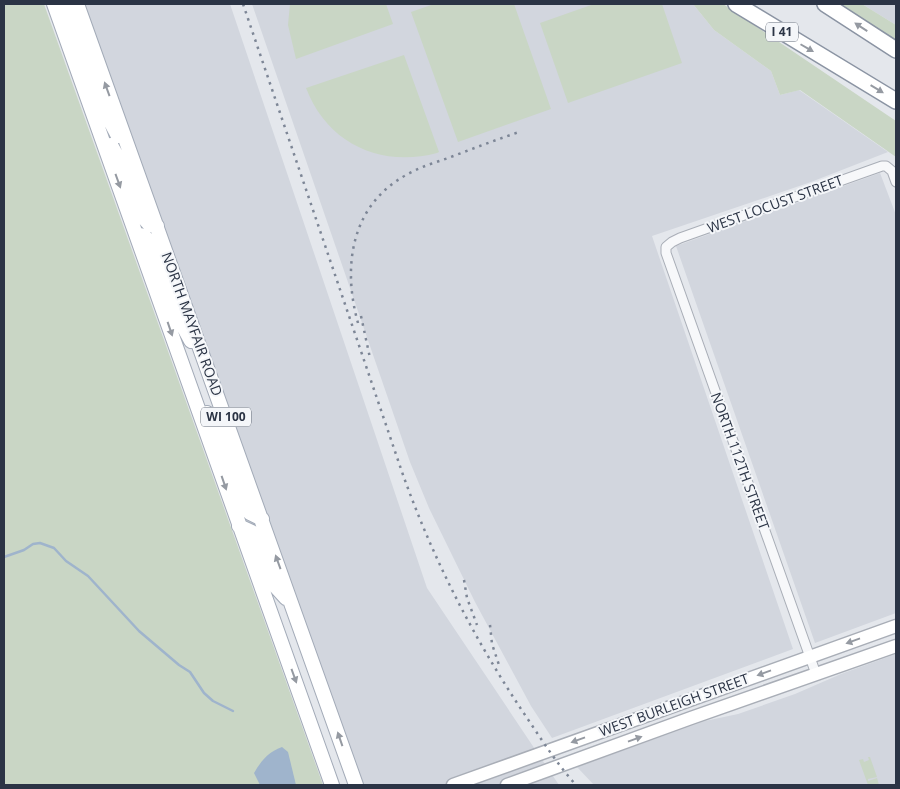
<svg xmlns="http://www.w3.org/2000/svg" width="900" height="789" font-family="'Open Sans',sans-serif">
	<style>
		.built { fill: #d2d6de }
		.green { fill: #c9d6c5 }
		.water { fill: #9fb4cc }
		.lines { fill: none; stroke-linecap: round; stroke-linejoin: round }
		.stream { stroke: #9fb4cc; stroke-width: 2.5 }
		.street-casing { stroke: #a9aeb7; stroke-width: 11 }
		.secondary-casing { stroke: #a9aeb7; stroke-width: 15 }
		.primary-casing { stroke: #a3abb8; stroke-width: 16 }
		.highway-casing { stroke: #8b94a3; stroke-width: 18 }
		.street { stroke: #f7f8fa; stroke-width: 9 }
		.secondary { stroke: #fff; stroke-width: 12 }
		.primary { stroke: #fff; stroke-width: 14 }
		.highway { stroke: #fff; stroke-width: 15 }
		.rail { stroke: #7d8696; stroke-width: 2.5; stroke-dasharray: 2.5 5; stroke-linecap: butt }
		.oneway { fill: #959aa2 }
		.labels { text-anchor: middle; stroke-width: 4; stroke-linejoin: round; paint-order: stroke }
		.shield { fill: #f4f6f9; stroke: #676e7b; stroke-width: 1 }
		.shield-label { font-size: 12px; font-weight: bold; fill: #2b3445 }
		.street-label { font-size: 14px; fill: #2b3445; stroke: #f4f6f9 }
	</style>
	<rect width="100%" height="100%" fill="#e4e7ec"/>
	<path class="built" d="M83,4H230L427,588L559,785H362Z
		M252,4H693L714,30L771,71L780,95L799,90L888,152L811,182L652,236L793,649L552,738L531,706L475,602L429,508L410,462Z
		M862,4H896V25Z
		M880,173L896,215V613L815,643L676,246Z
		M896,654V785H594L577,767L705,721L738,714L795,694L841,674Z"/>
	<path class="green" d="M4,4H44L323,785H4Z
		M290,4H386L393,24L296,59L288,25Z
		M434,4H514L551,109L458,142L411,12Z
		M594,4H662L682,63L568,103L540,23Z
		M693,4H723L896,121V157L800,90L780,95L771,71L714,30Z
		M833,4H862L896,25V43Z
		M404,55L439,152L437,153C380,168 327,143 306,88Z
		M868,757H870L877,777L868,779V781L877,778L879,785H868L859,760L863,759L864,762L869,760Z"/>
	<path class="water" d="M282,747L288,752L296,785H260L254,773C261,761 268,752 282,747Z"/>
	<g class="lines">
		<path class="stream" d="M4,557L24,550L33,544L40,543L54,548L66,561L88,576L139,631L179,665L190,672L204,693L213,701L233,711"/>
		<defs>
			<path id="street" d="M816,674L666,253V247L672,242L680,238L882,166H886L892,171L896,182"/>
			<path id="secondary" d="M453,785L896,626
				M507,785L691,718L896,646"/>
			<path id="primary" d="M54,4L332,785
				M66,4L102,106L118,136
				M77,4L356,785
				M111,145L128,176L141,215L150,225L157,226
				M136,234L144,236L153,246L177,315L191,341
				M207,413L221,438L245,507L250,513L262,519
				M239,526L252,532L263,561L276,587L286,598"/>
			<path id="highway" d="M736,4L896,101
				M825,4L896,50"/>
		</defs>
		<use href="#street" class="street-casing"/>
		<use href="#secondary" class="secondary-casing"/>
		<use href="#primary" class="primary-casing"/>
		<use href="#highway" class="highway-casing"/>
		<use href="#street" class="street"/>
		<use href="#secondary" class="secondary"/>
		<use href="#primary" class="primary"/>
		<use href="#highway" class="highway"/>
		<path class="rail" d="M243,4L402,472C432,557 473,637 523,712C540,737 556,763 576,785
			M361,316L370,358
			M358,323C342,266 351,204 408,174C422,166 437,162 451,157C474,148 496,140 519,132
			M464,580L467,598L477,625
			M490,625L492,644L499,665"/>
	</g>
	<defs><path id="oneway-solid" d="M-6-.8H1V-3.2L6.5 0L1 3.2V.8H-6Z" transform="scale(1.25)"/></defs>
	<g class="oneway">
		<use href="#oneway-solid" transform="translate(861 27) rotate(-147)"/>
		<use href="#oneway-solid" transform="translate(807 48) rotate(30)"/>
		<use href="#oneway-solid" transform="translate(107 89) rotate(-110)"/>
		<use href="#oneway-solid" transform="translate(877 89) rotate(31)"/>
		<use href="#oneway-solid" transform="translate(118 181) rotate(70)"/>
		<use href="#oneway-solid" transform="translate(170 329) rotate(71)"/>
		<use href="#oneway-solid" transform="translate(224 483) rotate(71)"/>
		<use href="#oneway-solid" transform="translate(278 562) rotate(-110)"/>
		<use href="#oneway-solid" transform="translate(853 641) rotate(160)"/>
		<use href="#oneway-solid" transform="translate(764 673) rotate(160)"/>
		<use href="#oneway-solid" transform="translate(294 676) rotate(70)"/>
		<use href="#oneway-solid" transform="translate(340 739) rotate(-109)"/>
		<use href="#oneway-solid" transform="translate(635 739) rotate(-20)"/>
		<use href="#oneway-solid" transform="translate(578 740) rotate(160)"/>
	</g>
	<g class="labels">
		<g class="shield">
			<rect x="766" y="22.5" width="32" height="19" rx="4"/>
			<rect x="201" y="407.5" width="50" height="19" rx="4"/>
		</g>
		<g class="shield-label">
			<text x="782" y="36">I 41</text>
			<text x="226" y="421">WI 100</text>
		</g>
		<g class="street-label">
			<text transform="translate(775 204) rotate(-20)" y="5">WEST LOCUST STREET</text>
			<text transform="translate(192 324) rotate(70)" y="5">NORTH MAYFAIR ROAD</text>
			<text transform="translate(740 461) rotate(70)" y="5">NORTH 112TH STREET</text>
			<text transform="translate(674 705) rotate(-20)" y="5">WEST BURLEIGH STREET</text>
		</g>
	</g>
	<rect width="900" height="789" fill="none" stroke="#2b3445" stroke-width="10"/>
</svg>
